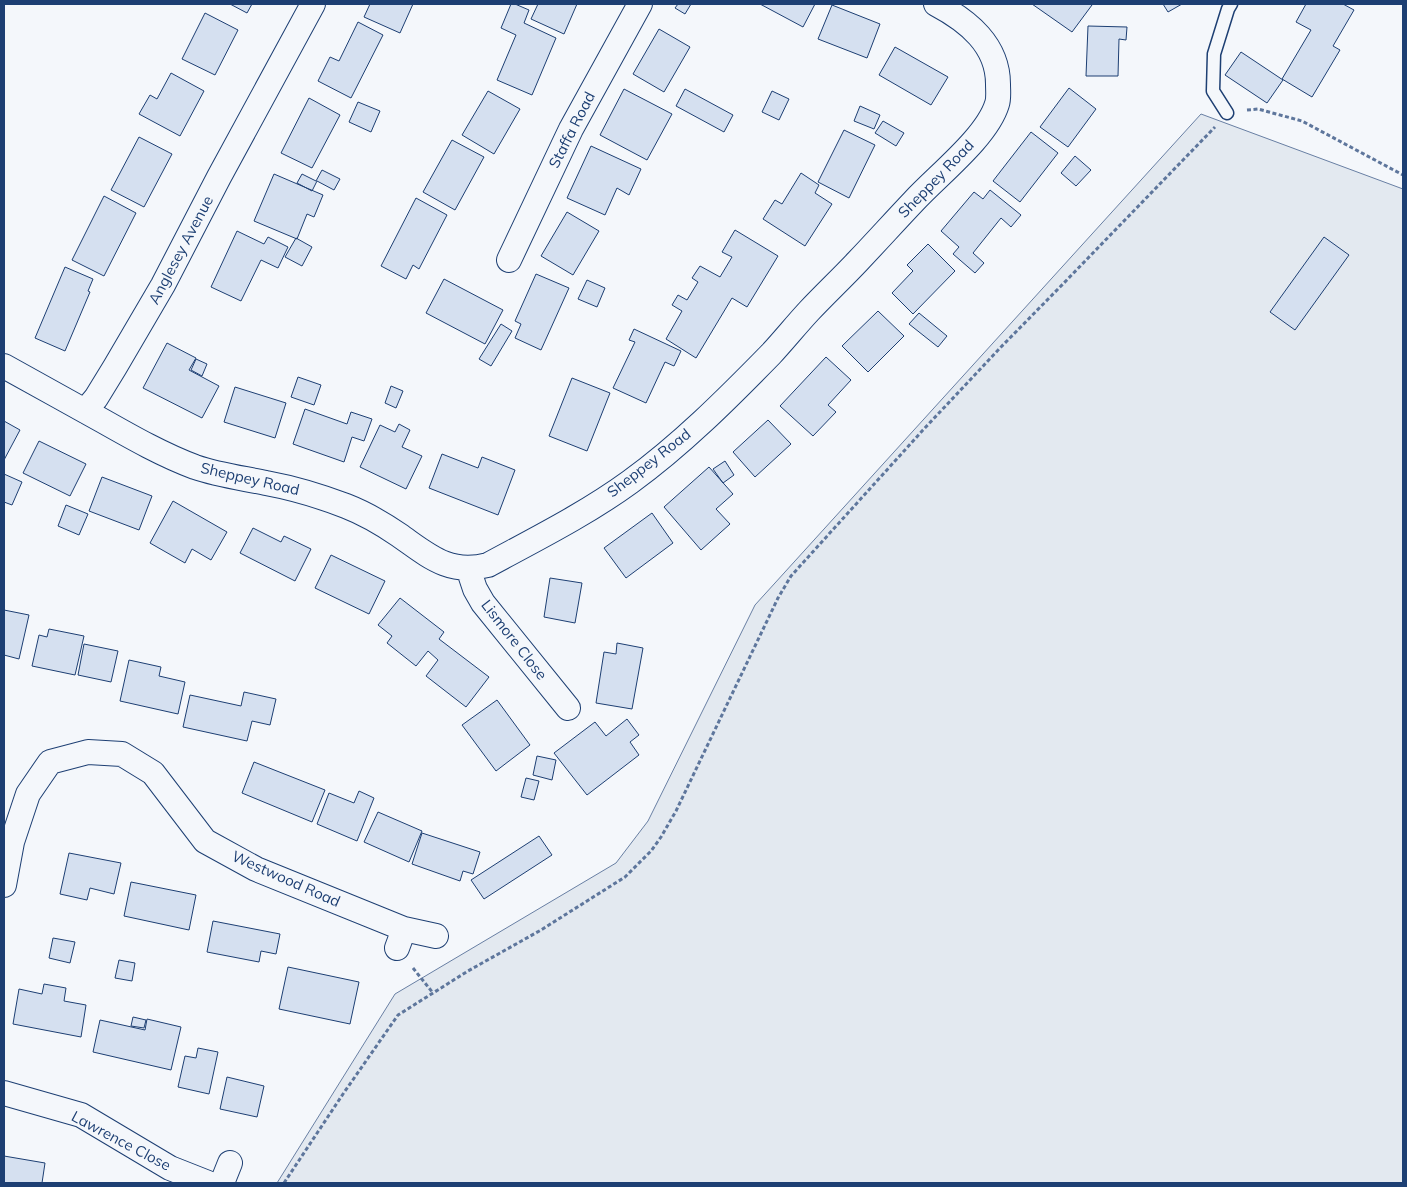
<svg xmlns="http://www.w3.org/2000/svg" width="1407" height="1187" font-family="Mulish,sans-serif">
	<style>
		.green { fill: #e3e9f0; stroke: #687fa3 }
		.building { fill: #d5e0f0; stroke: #1d3f73 }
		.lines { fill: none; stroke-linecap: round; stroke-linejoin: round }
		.lane-casing { stroke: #1d3f73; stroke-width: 15 }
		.street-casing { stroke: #1d3f73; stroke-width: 26 }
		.path { stroke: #5e769c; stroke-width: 3; stroke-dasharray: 4 2.5; stroke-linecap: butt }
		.lane { stroke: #f4f7fb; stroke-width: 12 }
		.street { stroke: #f4f7fb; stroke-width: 24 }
		.labels { text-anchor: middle; stroke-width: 4; stroke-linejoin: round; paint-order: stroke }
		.street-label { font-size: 15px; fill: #1d3f73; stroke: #f4f7fb }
	</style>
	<rect width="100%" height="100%" fill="#f4f7fb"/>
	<path class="green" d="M1201,114L1403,189V1183H277L395,994L616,863L648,821L755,605Z"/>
	<path class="building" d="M230,4H252L247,13Z
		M370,4H413L400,33L364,17Z
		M511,4H515L529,10L524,23L556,38L532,95L497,80L516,35L501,28Z
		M538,4H577L564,34L531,19Z
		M678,4H691L685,14L675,8Z
		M760,4H815L803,27Z
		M1032,4H1090L1092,5L1072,32Z
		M1163,4H1182L1168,12Z
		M1306,4H1343L1354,10L1333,46L1340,50L1312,97L1282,79L1311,30L1296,22Z
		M832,5L880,24L867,58L818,39Z
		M205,13L238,30L215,75L182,59Z
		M358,22L383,35L351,98L318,81L330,57L339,61Z
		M1088,26L1127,27L1126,40L1119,39L1118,76H1086Z
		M659,29L690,47L664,92L633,74Z
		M895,47L948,77L931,105L879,75Z
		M1241,52L1283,80L1267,103L1225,75Z
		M171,73L204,91L180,136L139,114L150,95L157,99Z
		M1069,88L1096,109L1068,147L1040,127Z
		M624,89L672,114L647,160L600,135Z
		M685,89L733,115L724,132L676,106Z
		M488,91L520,109L494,154L462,135Z
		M772,91L789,99L779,120L762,112Z
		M309,98L340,115L312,168L281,153Z
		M358,102L380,111L371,132L349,122Z
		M860,106L880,115L874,129L854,121Z
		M883,121L904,133L896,146L875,133Z
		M844,130L875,145L849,198L818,182Z
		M1031,132L1058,153L1020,202L993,181Z
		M139,137L172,154L144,207L111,190Z
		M452,140L484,157L455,210L423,192Z
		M591,146L641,169L629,195L617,188L605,215L567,198Z
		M1075,156L1091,170L1076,186L1061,173Z
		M322,170L340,179L334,190L317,181L312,191L297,183L302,174L316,181Z
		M801,173L819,185L815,193L832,204L805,246L763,219L775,200L782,204Z
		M274,174L323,195L314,217L307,214L297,239L254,221Z
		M990,190L1021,215L1011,227L1001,218L973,253L984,263L975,273L953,254L959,247L941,231L974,192L983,199Z
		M104,196L136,213L104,276L72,260Z
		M416,198L447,215L419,269L413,265L406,279L381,266Z
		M567,212L599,231L573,275L541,256Z
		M735,230L778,256L747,307L732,298L696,358L666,339L682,311L672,305L678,295L687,300L698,282L692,278L700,266L720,277L732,257L722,252Z
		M237,231L264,244L268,237L288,247L278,268L261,260L241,301L211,287Z
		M1324,237L1349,255L1295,330L1270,312Z
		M296,238L312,247L302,266L285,257Z
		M928,244L955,271L913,314L892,293L913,271L907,265Z
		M65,267L93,279L88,291L90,292L65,351L35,338Z
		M536,274L569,288L541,350L515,338L521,324L515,321Z
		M444,279L503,310L485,344L426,313Z
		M587,280L605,288L597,307L578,299Z
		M878,311L904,336L868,372L842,346Z
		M919,313L947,336L938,347L909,324Z
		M501,324L512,331L491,366L479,359Z
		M634,329L681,351L674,366L665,362L646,403L613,388L635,342L629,340Z
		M167,343L196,358L189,370L219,386L202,418L143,388Z
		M826,357L851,380L828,405L836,412L813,436L780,406Z
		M196,359L207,364L202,376L191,370Z
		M298,377L321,385L314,405L291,397Z
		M572,378L610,393L587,451L549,436Z
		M391,386L403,391L396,408L385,403Z
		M235,387L286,403L275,438L224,422Z
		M305,409L347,424L351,412L372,419L364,441L352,437L344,462L293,444Z
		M768,420L791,444L755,477L733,452Z
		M4,421L20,430L4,460Z
		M399,424L410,430L402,447L422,456L406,489L360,467L380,425L395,432Z
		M39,441L86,464L70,496L23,473Z
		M442,454L478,468L482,457L515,470L498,515L429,488Z
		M725,461L734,475L723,483L713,469Z
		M709,467L733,494L716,509L730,524L701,550L664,507Z
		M4,474L22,482L12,505L4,502Z
		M102,477L152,496L139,530L89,511Z
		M173,501L227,532L211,560L192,549L185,563L150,543Z
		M66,505L88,514L79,535L58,526Z
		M652,513L673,543L626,578L604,548Z
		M253,528L281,542L284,536L311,549L295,581L240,553Z
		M331,555L385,581L369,614L315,588Z
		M550,578L582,583L575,623L544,617Z
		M400,598L444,632L439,639L489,677L466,707L426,676L438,660L428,651L416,666L387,643L392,636L378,625Z
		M4,610L29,615L19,659L4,655Z
		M49,629L84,636L75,675L32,666L39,635L47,637Z
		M617,643L643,648L632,709L596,703L604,652L616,654Z
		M84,644L118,651L111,682L78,675Z
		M129,660L161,667L159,676L185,682L178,714L120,701Z
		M244,692L276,699L270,725L252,721L247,741L183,727L190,695L241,706Z
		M497,700L530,745L496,771L462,725Z
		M627,719L639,735L630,742L639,755L587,795L554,753L595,722L606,736Z
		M537,756L556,760L552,780L533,775Z
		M254,762L325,790L312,822L242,793Z
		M526,778L539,781L534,800L521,797Z
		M359,791L374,798L357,841L317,824L329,793L354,803Z
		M378,812L422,831L409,862L364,842Z
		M422,833L480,852L473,874L463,871L460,881L412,864Z
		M539,836L552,855L484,899L471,880Z
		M69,853L121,863L114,894L90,888L87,900L60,894Z
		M131,882L196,895L189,930L124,916Z
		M213,921L280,934L276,954L261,951L259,962L207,952Z
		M53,938L75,942L70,963L49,958Z
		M119,960L135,963L132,981L115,978Z
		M288,967L359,982L350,1024L279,1009Z
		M44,984L66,988L64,1001L86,1005L81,1037L13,1024L19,989L42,994Z
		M133,1017L146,1020L144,1028L131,1026Z
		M147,1019L181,1027L171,1070L93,1052L100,1020L145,1030Z
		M198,1048L218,1052L209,1094L178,1087L185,1056L196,1058Z
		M227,1077L264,1086L257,1117L220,1109Z
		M4,1156L45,1163L42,1183H4Z"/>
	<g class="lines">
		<defs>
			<path id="lane" d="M1227,113L1213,91L1214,54L1228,9L1231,4"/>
			<path id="street" d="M509,260L571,129L640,4
				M4,366C37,384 70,403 103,421C133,438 163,455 195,467C218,475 242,478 266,483C293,488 320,496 346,506C364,513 383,524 399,535C429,556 449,575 488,565C536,539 586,514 630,482C681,445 727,399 771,354C784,340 796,325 809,311C825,294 842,278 858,261C877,241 895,221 914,201C938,175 987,137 997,104C999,98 998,91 998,84C998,45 968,21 936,4
				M85,411L96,398L115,367L163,285L219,177L313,4
				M468,568L475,589L483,603L568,708
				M4,885L12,842L28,794L50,762L88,752L122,754L153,773L205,841L256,869L404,929L397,948
				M404,929L436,936
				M4,1093L81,1115L170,1168L208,1183
				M222,1183L230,1163"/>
		</defs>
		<use href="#lane" class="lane-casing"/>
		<use href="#street" class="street-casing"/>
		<path class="path" d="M1247,110L1258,109L1302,121L1403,175
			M413,968L433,993
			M284,1183L343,1094L398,1015L468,971L541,930L625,877L651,851L661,837L676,811L778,598L791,576L923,430L1001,347L1060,287L1215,127"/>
		<use href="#lane" class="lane"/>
		<use href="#street" class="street"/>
	</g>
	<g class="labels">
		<g class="street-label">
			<text transform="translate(572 130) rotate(-63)" y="5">Staffa Road</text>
			<text transform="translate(936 179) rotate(-46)" y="5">Sheppey Road</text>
			<text transform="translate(181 250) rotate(-62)" y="5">Anglesey Avenue</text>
			<text transform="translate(649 463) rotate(-38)" y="5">Sheppey Road</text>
			<text transform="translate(250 479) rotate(13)" y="5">Sheppey Road</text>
			<text transform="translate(514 640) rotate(52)" y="5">Lismore Close</text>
			<text transform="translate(286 879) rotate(24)" y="5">Westwood Road</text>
			<text transform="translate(121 1141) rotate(28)" y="5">Lawrence Close</text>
		</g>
	</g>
	<rect width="1407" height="1187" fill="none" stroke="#1d3f73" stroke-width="10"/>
</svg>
